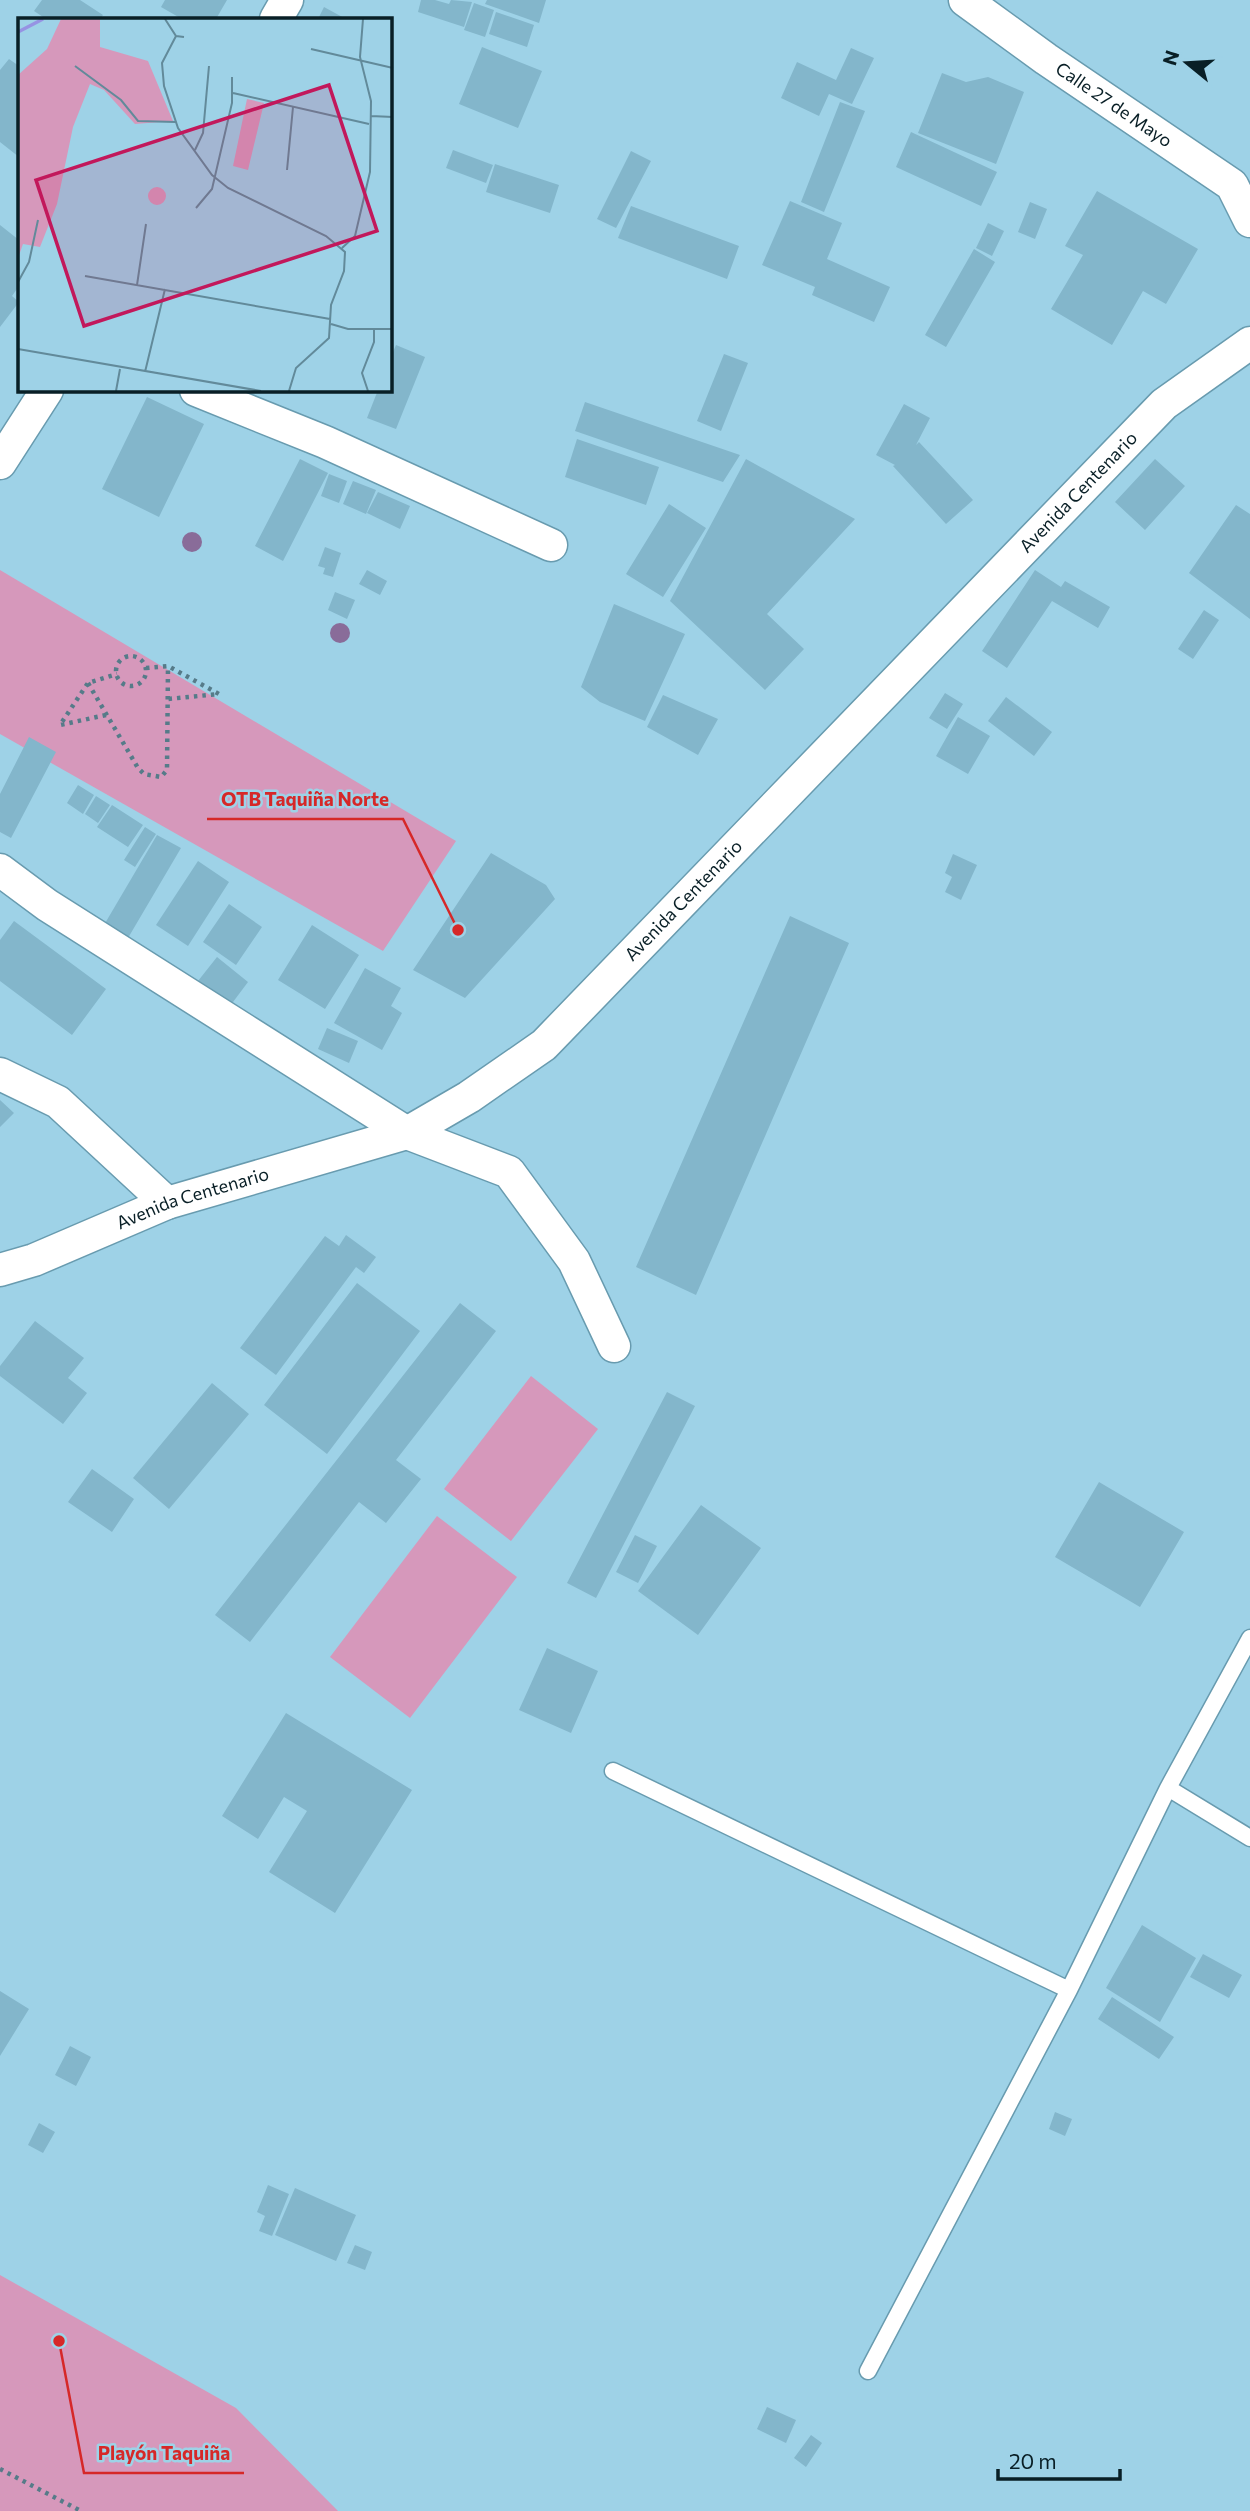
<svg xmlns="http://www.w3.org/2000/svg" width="1250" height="2511" font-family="Commissioner,sans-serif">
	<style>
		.green { fill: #d698bb }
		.building { fill: #83b6cb }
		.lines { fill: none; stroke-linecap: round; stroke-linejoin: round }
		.lane-casing { stroke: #689baf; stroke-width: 19 }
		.street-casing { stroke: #689baf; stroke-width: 35 }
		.path { stroke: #567b89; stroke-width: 4.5; stroke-dasharray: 3.5 5; stroke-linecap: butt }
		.lane { stroke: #fff; stroke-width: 16 }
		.street { stroke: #fff; stroke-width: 32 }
		.tree { fill: #896c99 }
		.labels { text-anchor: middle; stroke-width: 5; stroke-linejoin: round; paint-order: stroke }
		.street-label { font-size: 18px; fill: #091f26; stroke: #9ed2e7 }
		.inset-river { fill: none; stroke: #9693e3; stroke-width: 3.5 }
		.inset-road { fill: none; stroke: #628a9a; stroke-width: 2 }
		.view { fill: #c2185b; fill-opacity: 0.15; stroke: #c2185b; stroke-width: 3.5 }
		.inset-edge { fill: none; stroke: #091f26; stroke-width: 3.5 }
		.leader { fill: none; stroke: #d62828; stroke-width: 2.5 }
		.callout-dot { fill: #d62828; stroke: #9ed2e7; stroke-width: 2.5 }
		.callout-label { font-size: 19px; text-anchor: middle; font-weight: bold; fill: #d62828; stroke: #9ed2e7; stroke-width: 5; stroke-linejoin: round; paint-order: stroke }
	</style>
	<rect width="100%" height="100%" fill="#9ed2e7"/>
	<path class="green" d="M0,570L456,841L383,951L0,734Z
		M531,1376L598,1429L511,1541L444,1489Z
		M437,1516L517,1577L410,1718L330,1657Z
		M0,2275L236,2408L338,2511H0Z"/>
	<path class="building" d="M42,0H80L103,15L100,19H46L34,11Z
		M165,0H227L216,19H182L161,7Z
		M421,0H435L449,4L451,0L472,2L464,27L418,12Z
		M487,0H546L539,23L485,4Z
		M474,3L494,10L485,37L464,30Z
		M324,7L346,19H318Z
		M496,12L534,25L527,47L489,34Z
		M482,47L542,71L518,128L459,104Z
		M851,48L874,58L852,104L829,94L819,116L781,98L797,62L836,80Z
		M9,59L19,66V157L0,142V70Z
		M942,73L966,82L988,77L1024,92L996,164L918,133Z
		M840,102L865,111L824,212L801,202Z
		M911,132L997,172L981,206L896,167Z
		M453,150L493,165L486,183L446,168Z
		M631,151L651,161L616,228L597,219Z
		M495,164L559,185L550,213L486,192Z
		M1097,191L1198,249L1166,304L1143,291L1112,345L1051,309L1083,255L1065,246Z
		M790,201L842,223L827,259L890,287L874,322L812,295L815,287L762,265Z
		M1030,202L1047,209L1035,239L1018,232Z
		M631,206L739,246L727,279L618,238Z
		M988,223L1004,231L992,256L976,248Z
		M0,225L19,240V286L12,296L19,302L0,327Z
		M974,249L995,262L946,347L925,335Z
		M396,345L425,357L396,429L367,418L378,390H390V359Z
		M724,354L748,363L721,431L697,421Z
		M147,397L204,424L159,517L102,489Z
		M585,402L740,455L723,482L575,431Z
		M904,404L930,418L916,445L919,442L973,500L946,524L893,466L895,465L876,455Z
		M577,439L659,467L646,505L565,477Z
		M300,459L328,473L283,561L255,546Z
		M746,459L855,519L767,614L804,649L765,690L670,601Z
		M1155,459L1185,486L1145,530L1115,502Z
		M329,474L347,481L339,503L321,496Z
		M353,481L376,490L366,514L343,504Z
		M378,492L410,506L400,529L367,513Z
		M669,504L706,528L663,597L626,574Z
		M1236,505L1250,514V619L1189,573Z
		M325,547L341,553L333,577L323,574L325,568L318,566Z
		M367,570L387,581L380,595L359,584Z
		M1035,570L1061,587L1065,581L1110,607L1098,628L1052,601L1007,668L982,651Z
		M335,592L355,600L347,619L328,610Z
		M614,604L685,634L645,721L600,702L581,687Z
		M1204,610L1219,620L1193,659L1178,649Z
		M945,693L963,704L947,729L929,718Z
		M663,695L718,719L698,755L647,727Z
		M1006,697L1052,732L1034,756L988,721Z
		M958,717L990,736L968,774L936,756Z
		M29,737L56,752L11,838L0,832V794Z
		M78,785L94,795L83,814L67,803Z
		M96,796L110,805L98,823L85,814Z
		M112,805L143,825L128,847L97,827Z
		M145,827L156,834L135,867L124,860Z
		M157,835L181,848L128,938L104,925Z
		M491,853L546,885L555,899L465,998L413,970Z
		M953,854L977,865L961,900L945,892L952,877L945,873Z
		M198,861L229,882L188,946L156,925Z
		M229,904L262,927L236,965L203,942Z
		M790,916L849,943L696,1295L636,1267Z
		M14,921L106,989L72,1035L0,981V940Z
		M312,925L359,955L325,1009L278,980Z
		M217,957L248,982L230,1006L198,981Z
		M365,968L401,988L391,1006L402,1013L382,1050L334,1023Z
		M327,1028L358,1041L349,1063L318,1049Z
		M0,1100L14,1113L0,1127Z
		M346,1235L376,1257L364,1273L356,1267L276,1375L240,1348L325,1236L339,1246Z
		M357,1283L420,1331L327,1454L264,1405Z
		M460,1303L496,1331L396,1460L421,1479L386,1523L359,1502L250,1642L215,1615Z
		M35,1321L84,1358L68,1378L87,1393L63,1424L0,1376V1366Z
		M212,1383L249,1414L169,1509L133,1478Z
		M667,1392L695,1406L596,1598L567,1583Z
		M92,1469L134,1499L112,1532L68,1502Z
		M1099,1482L1184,1532L1140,1607L1055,1557Z
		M701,1505L761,1548L698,1635L638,1591Z
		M635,1535L657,1546L638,1583L616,1572Z
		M547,1648L598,1671L571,1733L519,1710Z
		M286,1713L412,1790L335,1913L269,1872L307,1811L284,1797L258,1839L222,1816Z
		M1142,1925L1196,1958L1160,2022L1106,1988Z
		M1203,1954L1242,1975L1229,1998L1190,1977Z
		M0,1991L29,2009L0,2056Z
		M1112,1997L1174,2037L1159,2059L1098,2019Z
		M70,2046L91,2057L76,2086L55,2075Z
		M1055,2112L1072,2119L1065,2136L1049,2129Z
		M39,2123L55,2132L43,2153L28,2145Z
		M268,2185L289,2194L272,2236L259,2231L265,2216L257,2212Z
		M295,2188L356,2215L336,2261L275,2235Z
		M355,2245L372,2252L365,2270L347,2263Z
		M767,2407L796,2420L786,2443L757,2429Z
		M811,2435L822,2443L806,2467L794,2458Z"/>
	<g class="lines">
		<defs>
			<path id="lane" d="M613,1771L1069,1990
				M1168,1788L1250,1838
				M868,2371L1069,1990L1168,1788L1250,1638"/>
			<g id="street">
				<path id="s1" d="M965,0L1046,59L1232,185L1250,221"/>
				<path d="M276,19L287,0"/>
				<path d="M196,390L325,442L551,545"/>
				<path d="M0,463L47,390"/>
				<path d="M0,870L47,905L407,1133L509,1172L574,1261L614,1346"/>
				<path d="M0,1074L58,1102L167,1203"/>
				<path id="s2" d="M0,1270L34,1260L167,1203L407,1133L469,1097L544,1045L1164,404L1250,343"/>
			</g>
		</defs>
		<use href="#lane" class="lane-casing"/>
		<use href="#street" class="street-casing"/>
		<path class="path" d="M116 671a15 15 0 1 1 30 0a15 15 0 1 1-30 0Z
			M146,668L168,666L219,694L168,699
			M88,683L138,768L144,774L161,777L167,770L168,666
			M106,715L60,725L88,683L117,674
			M0,2469L81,2511"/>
		<use href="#lane" class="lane"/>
		<use href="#street" class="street"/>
	</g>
	<g class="tree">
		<circle cx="192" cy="542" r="10"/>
		<circle cx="340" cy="633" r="10"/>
	</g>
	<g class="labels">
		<g class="street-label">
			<text dy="6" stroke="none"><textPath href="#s1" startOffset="182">Calle 27 de Mayo</textPath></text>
			<text dy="6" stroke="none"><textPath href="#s2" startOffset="1362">Avenida Centenario</textPath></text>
			<text dy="6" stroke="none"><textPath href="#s2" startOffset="794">Avenida Centenario</textPath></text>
			<text dy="6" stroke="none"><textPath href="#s2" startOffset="206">Avenida Centenario</textPath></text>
		</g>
	</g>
	<g transform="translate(18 18)">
		<rect width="374" height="374" fill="#9ed2e7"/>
		<path d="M43,1H82V29L130,43L155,103L117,106L86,72L72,66L55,109L39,186L22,229L5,226L0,240V57L29,31ZM229,81L246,85L230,152L215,148ZM130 178a9 9 0 1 1 18 0a9 9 0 1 1-18 0Z" fill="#d698bb"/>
		<path class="inset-river" d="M0,14L25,1"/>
		<path class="inset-road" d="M147,1L158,18L166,19M158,18L144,45L146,68L160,110L194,157L210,170L308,218L327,234L326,253L313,287L311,320L278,350L271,373M293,31L375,50M57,48L103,82L120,103L158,104M215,75L351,106M353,98L375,99M177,132L185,115L191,48M269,152L275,89M178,190L194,171L214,85V59M324,230L337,218L352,154L353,83L342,39L345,1M67,258L312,301M0,264L11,244L20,202M119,267L128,206M313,306L330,311H375M0,331L243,373M127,354L147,271M98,373L102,351M350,373L344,355L356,324V310"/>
		<path class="view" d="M311,67L359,213L66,308L18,162Z"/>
		<rect width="374" height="374" class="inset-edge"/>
	</g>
	<path class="leader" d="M458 930L403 819H207M59 2341L84 2473H244"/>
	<g class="callout-dot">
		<circle cx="458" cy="930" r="7"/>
		<circle cx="59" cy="2341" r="7"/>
	</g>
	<g class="callout-label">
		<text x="305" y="806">OTB Taquiña Norte</text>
		<text x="164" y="2460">Playón Taquiña</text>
	</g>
	<g transform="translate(1187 63) rotate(288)" stroke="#9ed2e7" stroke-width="5" paint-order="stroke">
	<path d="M0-5L12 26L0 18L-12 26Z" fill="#091f26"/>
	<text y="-10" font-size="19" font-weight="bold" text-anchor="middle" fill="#091f26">N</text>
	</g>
	<path d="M998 2469v10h122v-10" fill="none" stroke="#091f26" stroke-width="3.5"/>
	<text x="1009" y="2469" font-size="21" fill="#091f26" stroke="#9ed2e7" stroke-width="5" paint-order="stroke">20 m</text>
</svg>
